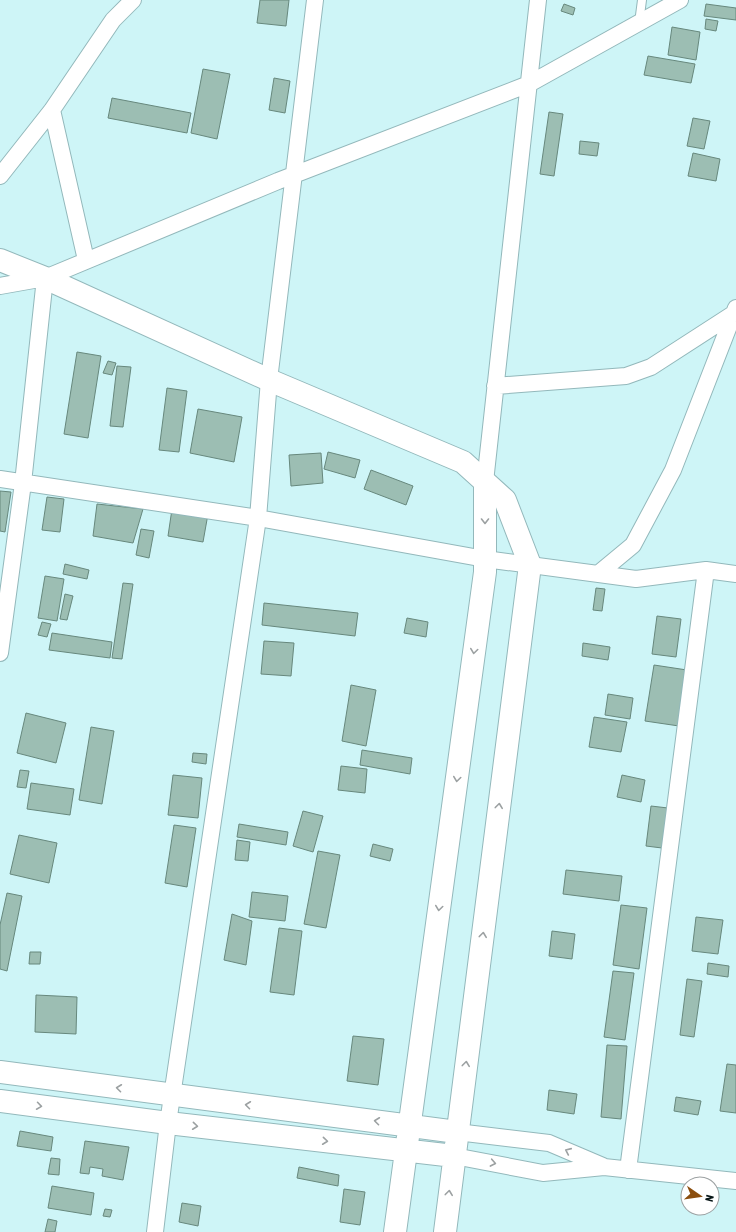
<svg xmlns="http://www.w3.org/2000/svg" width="736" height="1232" font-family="'Asap Condensed',sans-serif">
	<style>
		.building { fill: #9cbeb3; stroke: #67887d }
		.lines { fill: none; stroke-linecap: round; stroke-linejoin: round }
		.lane-casing { stroke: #93b8bb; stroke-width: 10 }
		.street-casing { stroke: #93b8bb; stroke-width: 18 }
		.secondary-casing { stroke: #93b8bb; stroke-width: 24 }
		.lane { stroke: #fff; stroke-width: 8 }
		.street { stroke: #fff; stroke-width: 16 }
		.secondary { stroke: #fff; stroke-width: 22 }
		.oneway { stroke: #9ca1a2 }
	</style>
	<rect width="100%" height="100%" fill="#cef5f7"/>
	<path class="building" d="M260,0H289L286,26L257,23Z
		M564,4L575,8L573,15L561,11Z
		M706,4L736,8V20L704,16Z
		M706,19L718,21L716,31L705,29Z
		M672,27L700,32L696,60L668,55Z
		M648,56L695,64L691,83L644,75Z
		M203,69L230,74L217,139L191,133Z
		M274,78L290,81L285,113L269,110Z
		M112,98L191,113L187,133L108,118Z
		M549,112L563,114L554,176L540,174Z
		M693,118L710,121L704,149L687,146Z
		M580,141L599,143L597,156L579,154Z
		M693,153L720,159L716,181L688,176Z
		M77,352L101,356L88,438L64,434Z
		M108,361L116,363L112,375L103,373Z
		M117,366L131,367L123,427L110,426Z
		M167,388L187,391L179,452L159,450Z
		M198,409L242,417L234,462L190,453Z
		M328,452L360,460L355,478L324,469Z
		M321,453L323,483L291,486L289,455Z
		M371,470L413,486L406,505L364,489Z
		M0,491L11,492L5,532L0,531Z
		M47,497L64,499L60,532L42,530Z
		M97,504L143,509L133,543L93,536Z
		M172,509L208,514L203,542L168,536Z
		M141,529L154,531L149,558L136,555Z
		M65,564L89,570L87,579L63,574Z
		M45,576L64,579L57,621L38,618Z
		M123,583L133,584L122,659L112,658Z
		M596,588L605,589L602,611L593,610Z
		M65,594L73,596L67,620L60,619Z
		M264,603L358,613L355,636L262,625Z
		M657,616L681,619L676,657L652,654Z
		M407,618L428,622L426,637L404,633Z
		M42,622L51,624L47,637L38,635Z
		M52,633L112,642L110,658L49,650Z
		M264,641L294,643L291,676L261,674Z
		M583,643L610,647L608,660L582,656Z
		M654,665L687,670L679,726L645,721Z
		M351,685L376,690L366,746L342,741Z
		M608,694L633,698L630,719L605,715Z
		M26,713L66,723L56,763L17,753Z
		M594,717L627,722L621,752L589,747Z
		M91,727L114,731L102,804L79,800Z
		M362,750L412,758L410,774L360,765Z
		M193,753L207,754L206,764L192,762Z
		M341,766L367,769L365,793L338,790Z
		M20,770L29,771L26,788L17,787Z
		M173,775L202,778L198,818L168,815Z
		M622,775L645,780L641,802L617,797Z
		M31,783L74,789L70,815L27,809Z
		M651,806L668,808L662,848L646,846Z
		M303,811L323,816L313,852L293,846Z
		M239,824L288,832L286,845L237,837Z
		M174,825L196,828L187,887L165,883Z
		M19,835L57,843L49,883L10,874Z
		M237,840L250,842L248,861L235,860Z
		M373,844L393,849L390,861L370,856Z
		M318,851L340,855L326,928L304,924Z
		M566,870L622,876L619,901L563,894Z
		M252,892L288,896L285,921L249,917Z
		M7,893L22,896L7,971L0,969V925Z
		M621,905L647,908L639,969L613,965Z
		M232,914L252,921L246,965L224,960Z
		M696,917L723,920L718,954L692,951Z
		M279,928L302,931L294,995L270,992Z
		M552,931L575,934L572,959L549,956Z
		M30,952H41L40,964H29Z
		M708,963L729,966L728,977L707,974Z
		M613,971L634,973L625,1040L604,1037Z
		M687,979L702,981L694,1037L680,1035Z
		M36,995L77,997L76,1034L35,1032Z
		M353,1036L384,1039L378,1085L347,1081Z
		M607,1045L627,1046L621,1119L601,1117Z
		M727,1064L736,1065V1113L720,1111Z
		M549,1090L577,1094L574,1114L547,1110Z
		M676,1097L701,1101L698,1115L674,1111Z
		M20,1131L53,1137L51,1151L17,1146Z
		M85,1141L129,1147L123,1180L102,1176L103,1169L90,1167L89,1174L80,1173Z
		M51,1158L60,1159L59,1175L48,1174Z
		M299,1167L339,1175L338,1186L297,1178Z
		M52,1186L94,1193L91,1215L48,1208Z
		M344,1189L365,1192L360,1225L340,1222Z
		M182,1203L201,1206L198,1226L179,1222Z
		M105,1209L112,1210L110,1217L103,1216Z
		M48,1219L57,1221L55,1232H45Z"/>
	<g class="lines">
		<defs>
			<path id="lane" d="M639,23L642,0"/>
			<path id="street" d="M52,110L86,260
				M0,176L52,110L113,20L133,0
				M0,286L45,278L278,181L529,84L680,0
				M495,386L626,376L651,367L733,314
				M0,479L258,518L485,559L636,579L706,570L736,574
				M485,482L538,0
				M598,574L633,545L673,470L736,308
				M0,653L23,483L45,278
				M457,1132L549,1143L603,1166
				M454,1156L543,1173L604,1167L736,1181
				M628,1170L706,570
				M155,1232L168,1123L258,518L269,380L315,0"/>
			<path id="secondary" d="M0,260L45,278L269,380L463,462L505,500L530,565L445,1232
				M0,1072L457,1132
				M0,1101L168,1123L454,1156
				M395,1232L485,572V482"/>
		</defs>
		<use href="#lane" class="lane-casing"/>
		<use href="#street" class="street-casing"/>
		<use href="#secondary" class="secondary-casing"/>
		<use href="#lane" class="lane"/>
		<use href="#street" class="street"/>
		<use href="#secondary" class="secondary"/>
	</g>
	<defs><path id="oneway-chevron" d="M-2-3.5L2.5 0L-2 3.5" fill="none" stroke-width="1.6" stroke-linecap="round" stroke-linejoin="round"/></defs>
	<g class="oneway">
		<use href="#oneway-chevron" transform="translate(485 521) rotate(90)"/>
		<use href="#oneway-chevron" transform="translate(474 651) rotate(98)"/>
		<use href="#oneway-chevron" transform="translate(457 779) rotate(98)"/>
		<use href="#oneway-chevron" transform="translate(499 806) rotate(-83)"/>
		<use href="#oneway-chevron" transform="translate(439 908) rotate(98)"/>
		<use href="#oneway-chevron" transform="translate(483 935) rotate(-83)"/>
		<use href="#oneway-chevron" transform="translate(466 1064) rotate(-83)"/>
		<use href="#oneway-chevron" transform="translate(119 1088) rotate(-173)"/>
		<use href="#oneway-chevron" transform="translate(248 1105) rotate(-173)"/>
		<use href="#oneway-chevron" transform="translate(39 1106) rotate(8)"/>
		<use href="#oneway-chevron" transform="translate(377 1121) rotate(-173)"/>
		<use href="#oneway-chevron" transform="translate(195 1126) rotate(6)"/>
		<use href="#oneway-chevron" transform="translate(325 1141) rotate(6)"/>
		<use href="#oneway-chevron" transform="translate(568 1151) rotate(-156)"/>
		<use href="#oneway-chevron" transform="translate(493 1163) rotate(11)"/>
		<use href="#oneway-chevron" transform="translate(449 1193) rotate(-83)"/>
	</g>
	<g transform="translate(700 1196) rotate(103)"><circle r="19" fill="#ffffff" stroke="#9ca1a2"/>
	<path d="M0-3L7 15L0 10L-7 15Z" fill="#8b4e0e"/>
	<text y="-6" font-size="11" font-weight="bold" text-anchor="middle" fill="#071516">N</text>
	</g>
</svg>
